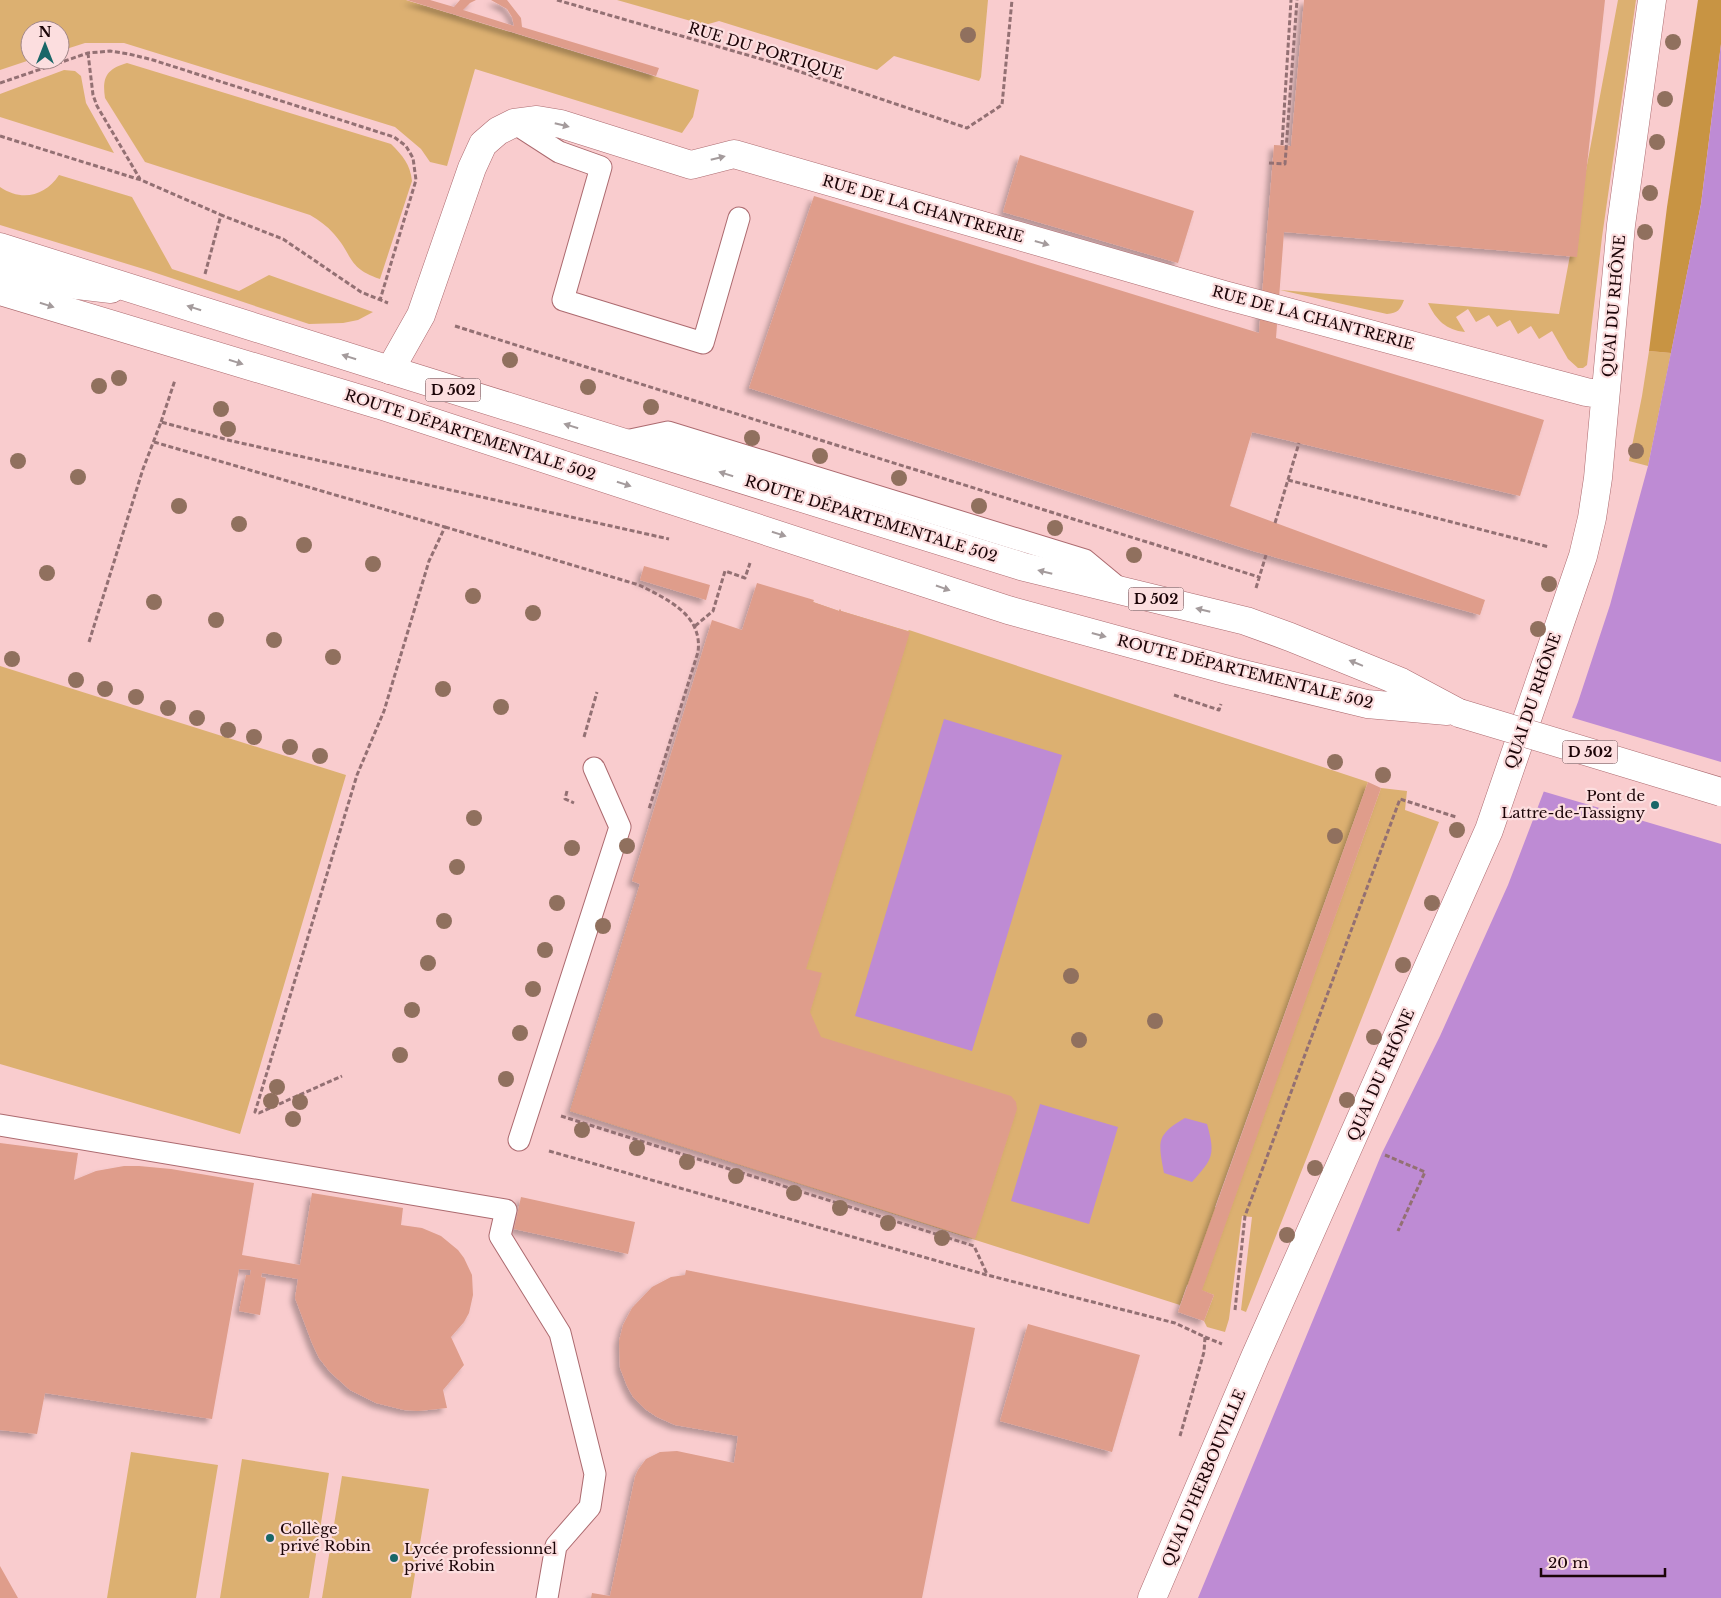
<svg xmlns="http://www.w3.org/2000/svg" width="1721" height="1598" font-family="'Libre Baskerville',serif">
	<style>
		.green { fill: #dcb071 }
		.forest { fill: #c89443 }
		.water { fill: #be8bd4 }
		.pier { fill: #f9ccce }
		.building { fill: #df9d8b; filter: url(#shadow) }
		.lines { fill: none; stroke-linecap: round; stroke-linejoin: round }
		.service-casing { stroke: #ac6a6f; stroke-width: 23 }
		.minor-casing { stroke: #ac6a6f; stroke-width: 29 }
		.primary-casing { stroke: #ac6a6f; stroke-width: 29 }
		.path { stroke: #937073; stroke-width: 3; stroke-dasharray: 5 2.5; stroke-linecap: butt }
		.service { stroke: #fff; stroke-width: 21 }
		.minor { stroke: #fff; stroke-width: 28 }
		.primary { stroke: #fff; stroke-width: 28 }
		.primary-bridge-casing { stroke: #ac6a6f; stroke-width: 29; stroke-linecap: butt }
		.primary-bridge { stroke: #fff; stroke-width: 28 }
		.tree { fill: #90705e }
		.oneway { fill: #a49b9c }
		.poi-dot { fill: #196768; stroke: #fcdedf; stroke-width: 2 }
		.labels { text-anchor: middle; stroke-width: 4.5; stroke-linejoin: round; paint-order: stroke }
		.shield { fill: #fcdedf; stroke: #5e4548; stroke-width: 1 }
		.shield-label { font-size: 14px; font-weight: bold; fill: #1b0407 }
		.street-label { font-size: 15px; fill: #1b0407; stroke: #fcdedf }
		.poi-label { font-size: 15px; fill: #1b0407; stroke: #fcdedf; text-anchor: start }
	</style>
	<defs>
		<filter id="shadow"><feDropShadow dx="-4.5" dy="4.5" stdDeviation="2.5" flood-color="#0004"/></filter>
	</defs>
	<rect width="100%" height="100%" fill="#f9ccce"/>
	<path class="green" d="M0,0H406L699,90L693,117L682,133L475,69L447,166L430,162L421,149L395,127L124,43H85L60,51V30H30V60L0,70Z
		M617,0H988L981,77L979,81L894,56L877,70L719,21L705,25Z
		M1618,0H1636L1602,237L1587,365L1583,368H1578L1568,359L1552,331L1539,339L1531,326L1518,334L1510,320L1497,327L1489,315L1476,322L1468,309L1456,317L1465,332C1446,330 1436,320 1428,303L1559,314Z
		M127,63L391,144C403,156 410,164 412,181L380,279C347,268 353,255 334,234C327,226 319,220 310,215L145,162L105,98C102,78 106,69 127,63Z
		M64,70L75,71L81,76L86,103L114,153L0,117V94Z
		M59,175L132,197L172,269L239,291L269,275L373,312L358,320L343,323L309,324L147,270L0,225V187C22,202 45,196 59,175Z
		M1280,290L1404,300C1400,310 1398,313 1387,314Z
		M1649,351L1671,353L1648,466L1629,461L1642,396Z
		M814,600L813,602L839,611L840,609L841,611L908,631L909,630L1368,782L1215,1207L1229,1211L1381,788L1407,791L1405,810L1439,822L1246,1312L1241,1310L1252,1217L1242,1216L1229,1319L1225,1332L1207,1327L1204,1321L1214,1295L1187,1285L1180,1305L570,1111L657,830Z
		M0,666L346,775L240,1134L0,1064Z
		M131,1452L218,1465L196,1598H107Z
		M242,1459L329,1473L309,1598H220Z
		M342,1476L429,1489L411,1598H322Z"/>
	<path class="forest" d="M1698,0H1721V44L1701,204L1671,353L1649,351L1667,207Z"/>
	<path class="water" d="M1721,44V1598H1198L1382,1153L1440,1036L1508,885L1578,702L1610,605L1648,466L1701,204Z
		M944,719L1062,755L972,1051L855,1016Z
		M1040,1104L1118,1127L1089,1224L1011,1201Z
		M1185,1118L1207,1124C1216,1156 1212,1159 1192,1182L1164,1173C1158,1141 1156,1135 1185,1118Z"/>
	<path class="pier" d="M1570,717L1721,762V844L1542,791Z"/>
	<path class="building" d="M407,0H430L454,7L460,0H476L470,3L463,10L514,26L512,17L507,9L491,0H507L521,18L522,27L659,68L656,76Z
		M1304,0H1605L1577,257L1284,232L1276,338L1544,420L1520,496L1252,432L1230,506L1485,600L1480,615L1253,551L749,388L814,196L1259,333L1274,145L1291,146Z
		M1020,155L1194,211L1178,263L1003,212Z
		M644,566L710,585L706,600L640,580Z
		M757,583L814,600L813,602L839,611L840,609L841,611L910,632L806,969L822,973L810,1012L821,1037L1011,1096L1016,1102L1017,1109L975,1239L570,1111L640,884L632,881L712,620L742,630Z
		M1368,782L1381,788L1202,1290L1214,1295L1204,1321L1178,1312Z
		M0,1143L78,1153L74,1180L96,1171L124,1166H139L171,1169L254,1183L242,1255L300,1265L312,1193L403,1208L401,1225L422,1228L441,1236L458,1250L464,1258L472,1275L473,1295L469,1313L464,1322L451,1337L464,1365L443,1390L447,1408L418,1411L404,1410L376,1403L350,1390L330,1372L319,1358L312,1343L295,1298L298,1279L262,1273L261,1277L266,1278L260,1315L239,1311L246,1275H250L251,1270L239,1269L212,1419L45,1393L37,1434L0,1430Z
		M521,1197L635,1222L628,1254L514,1229Z
		M686,1270L975,1328L922,1598H591L592,1593L610,1596L635,1477L638,1470L646,1459L660,1452L677,1451L734,1463L738,1436L675,1425L657,1417L645,1409L633,1397L627,1386L620,1368L619,1341L623,1325L632,1308L652,1287L671,1277L685,1275Z
		M1028,1324L1140,1355L1112,1452L1000,1421Z
		M0,1566L18,1598H0Z"/>
	<g class="lines">
		<defs>
			<path id="service" d="M514,123L559,152L601,167L563,300L703,343L739,218
				M621,442L668,432L1085,560L1120,589
				M0,1125L506,1210L500,1236L560,1333L595,1474L590,1507L556,1546L547,1598
				M519,1140L620,827L594,768"/>
			<path id="minor" d="M0,269L43,281L111,289
				M390,370L421,315L472,168L483,144L498,131L514,123L537,120L561,124L691,165L734,154L1224,295L1586,392L1605,395
				M1152,1598L1255,1357L1489,830L1583,556L1592,518L1598,478L1621,225L1652,0"/>
			<path id="primary" d="M0,247L390,370L1024,567L1246,621L1290,637L1401,682L1459,713
				M0,291L380,405L1008,610L1231,671L1367,704L1447,711"/>
		</defs>
		<use href="#service" class="service-casing"/>
		<use href="#minor" class="minor-casing"/>
		<use href="#primary" class="primary-casing"/>
		<path class="path" d="M557,0L768,61L967,128L1002,105L1012,0
			M88,53L93,95L97,106L140,179
			M0,83L88,53L110,51L129,54L153,60L394,137L406,146L413,158L416,180L380,300
			M0,136L141,180L221,215
			M1282,145L1291,0
			M1269,163L1285,164L1297,0
			M205,274L221,215L283,239L361,292L388,303
			M455,326L1259,577
			M161,422L175,380
			M154,442L445,527L429,561L384,711L357,775L255,1112L259,1113L342,1076
			M1288,480L1549,547
			M1275,523L1299,443
			M445,527L639,585C667,599 703,615 698,652L649,809
			M1256,588L1266,555
			M695,626L713,611L725,571L745,578L750,563
			M89,642L143,469L161,422L232,441L669,539
			M1174,695L1219,710L1221,704
			M584,737L597,692
			M567,791L565,799L574,803
			M561,1116L974,1246L987,1274
			M549,1151L987,1275L1175,1323L1205,1337L1204,1352L1180,1436
			M1385,1155L1425,1172L1398,1231
			M1235,1310L1245,1216L1400,799L1456,817
			M1205,1337L1222,1344"/>
		<use href="#service" class="service"/>
		<use href="#minor" class="minor"/>
		<use href="#primary" class="primary"/>
		<defs>
			<path id="primary-bridge" d="M1459,713L1721,792"/>
		</defs>
		<use href="#primary-bridge" class="primary-bridge-casing"/>
		<use href="#primary-bridge" class="primary-bridge"/>
	</g>
	<g class="tree">
		<circle cx="968" cy="35" r="8"/>
		<circle cx="1673" cy="42" r="8"/>
		<circle cx="1665" cy="99" r="8"/>
		<circle cx="1657" cy="142" r="8"/>
		<circle cx="1650" cy="193" r="8"/>
		<circle cx="1645" cy="232" r="8"/>
		<circle cx="510" cy="360" r="8"/>
		<circle cx="119" cy="378" r="8"/>
		<circle cx="99" cy="386" r="8"/>
		<circle cx="588" cy="387" r="8"/>
		<circle cx="651" cy="407" r="8"/>
		<circle cx="221" cy="409" r="8"/>
		<circle cx="228" cy="429" r="8"/>
		<circle cx="752" cy="438" r="8"/>
		<circle cx="1636" cy="451" r="8"/>
		<circle cx="820" cy="456" r="8"/>
		<circle cx="18" cy="461" r="8"/>
		<circle cx="78" cy="477" r="8"/>
		<circle cx="899" cy="478" r="8"/>
		<circle cx="179" cy="506" r="8"/>
		<circle cx="979" cy="506" r="8"/>
		<circle cx="239" cy="524" r="8"/>
		<circle cx="1055" cy="528" r="8"/>
		<circle cx="304" cy="545" r="8"/>
		<circle cx="1134" cy="555" r="8"/>
		<circle cx="373" cy="564" r="8"/>
		<circle cx="47" cy="573" r="8"/>
		<circle cx="1549" cy="584" r="8"/>
		<circle cx="473" cy="596" r="8"/>
		<circle cx="154" cy="602" r="8"/>
		<circle cx="533" cy="613" r="8"/>
		<circle cx="216" cy="620" r="8"/>
		<circle cx="1538" cy="629" r="8"/>
		<circle cx="274" cy="640" r="8"/>
		<circle cx="333" cy="657" r="8"/>
		<circle cx="12" cy="659" r="8"/>
		<circle cx="76" cy="680" r="8"/>
		<circle cx="105" cy="689" r="8"/>
		<circle cx="443" cy="689" r="8"/>
		<circle cx="136" cy="697" r="8"/>
		<circle cx="501" cy="707" r="8"/>
		<circle cx="168" cy="708" r="8"/>
		<circle cx="197" cy="718" r="8"/>
		<circle cx="228" cy="730" r="8"/>
		<circle cx="254" cy="737" r="8"/>
		<circle cx="290" cy="747" r="8"/>
		<circle cx="320" cy="756" r="8"/>
		<circle cx="1335" cy="762" r="8"/>
		<circle cx="1383" cy="775" r="8"/>
		<circle cx="474" cy="818" r="8"/>
		<circle cx="1457" cy="830" r="8"/>
		<circle cx="1335" cy="836" r="8"/>
		<circle cx="627" cy="846" r="8"/>
		<circle cx="572" cy="848" r="8"/>
		<circle cx="457" cy="867" r="8"/>
		<circle cx="557" cy="903" r="8"/>
		<circle cx="1432" cy="903" r="8"/>
		<circle cx="444" cy="921" r="8"/>
		<circle cx="603" cy="926" r="8"/>
		<circle cx="545" cy="950" r="8"/>
		<circle cx="428" cy="963" r="8"/>
		<circle cx="1403" cy="965" r="8"/>
		<circle cx="1071" cy="976" r="8"/>
		<circle cx="533" cy="989" r="8"/>
		<circle cx="412" cy="1010" r="8"/>
		<circle cx="1155" cy="1021" r="8"/>
		<circle cx="520" cy="1033" r="8"/>
		<circle cx="1374" cy="1037" r="8"/>
		<circle cx="1079" cy="1040" r="8"/>
		<circle cx="400" cy="1055" r="8"/>
		<circle cx="506" cy="1079" r="8"/>
		<circle cx="277" cy="1087" r="8"/>
		<circle cx="1347" cy="1100" r="8"/>
		<circle cx="271" cy="1101" r="8"/>
		<circle cx="300" cy="1102" r="8"/>
		<circle cx="293" cy="1119" r="8"/>
		<circle cx="582" cy="1130" r="8"/>
		<circle cx="637" cy="1148" r="8"/>
		<circle cx="687" cy="1162" r="8"/>
		<circle cx="1315" cy="1168" r="8"/>
		<circle cx="736" cy="1176" r="8"/>
		<circle cx="794" cy="1193" r="8"/>
		<circle cx="840" cy="1208" r="8"/>
		<circle cx="888" cy="1223" r="8"/>
		<circle cx="1287" cy="1235" r="8"/>
		<circle cx="942" cy="1238" r="8"/>
	</g>
	<defs><path id="oneway-solid" d="M-6-.8H1V-3.2L6.5 0L1 3.2V.8H-6Z" transform="scale(1.25)"/></defs>
	<g class="oneway">
		<use href="#oneway-solid" transform="translate(562 125) rotate(14)"/>
		<use href="#oneway-solid" transform="translate(718 158) rotate(-14)"/>
		<use href="#oneway-solid" transform="translate(1042 243) rotate(16)"/>
		<use href="#oneway-solid" transform="translate(47 305) rotate(17)"/>
		<use href="#oneway-solid" transform="translate(194 308) rotate(-162)"/>
		<use href="#oneway-solid" transform="translate(349 357) rotate(-162)"/>
		<use href="#oneway-solid" transform="translate(236 362) rotate(17)"/>
		<use href="#oneway-solid" transform="translate(571 426) rotate(-163)"/>
		<use href="#oneway-solid" transform="translate(726 474) rotate(-163)"/>
		<use href="#oneway-solid" transform="translate(624 484) rotate(18)"/>
		<use href="#oneway-solid" transform="translate(779 534) rotate(18)"/>
		<use href="#oneway-solid" transform="translate(1045 572) rotate(-166)"/>
		<use href="#oneway-solid" transform="translate(943 588) rotate(19)"/>
		<use href="#oneway-solid" transform="translate(1203 610) rotate(-166)"/>
		<use href="#oneway-solid" transform="translate(1099 635) rotate(15)"/>
		<use href="#oneway-solid" transform="translate(1356 663) rotate(-158)"/>
	</g>
	<g class="poi-dot">
		<circle cx="1655" cy="805" r="5"/>
		<circle cx="270" cy="1538" r="5"/>
		<circle cx="394" cy="1558" r="5"/>
	</g>
	<g class="labels">
		<g class="shield">
			<rect x="425.5" y="378.5" width="55" height="23" rx="4"/>
			<rect x="1128.5" y="587.5" width="55" height="23" rx="4"/>
			<rect x="1562.5" y="740.5" width="55" height="23" rx="4"/>
		</g>
		<g class="shield-label">
			<text x="453" y="395">D 502</text>
			<text x="1156" y="604">D 502</text>
			<text x="1590" y="757">D 502</text>
		</g>
		<g class="street-label">
			<text transform="translate(766 51) rotate(17)" y="5">RUE DU PORTIQUE</text>
			<text transform="translate(923 209) rotate(16)" y="5">RUE DE LA CHANTRERIE</text>
			<text transform="translate(1614 306) rotate(-85)" y="5">QUAI DU RHÔNE</text>
			<text transform="translate(1313 318) rotate(15)" y="5">RUE DE LA CHANTRERIE</text>
			<text transform="translate(470 435) rotate(18)" y="5">ROUTE DÉPARTEMENTALE 502</text>
			<text transform="translate(871 519) rotate(17)" y="5">ROUTE DÉPARTEMENTALE 502</text>
			<text transform="translate(1245 672) rotate(14)" y="5">ROUTE DÉPARTEMENTALE 502</text>
			<text transform="translate(1533 701) rotate(-71)" y="5">QUAI DU RHÔNE</text>
			<text transform="translate(1381 1075) rotate(-66)" y="5">QUAI DU RHÔNE</text>
			<text transform="translate(1204 1478) rotate(-67)" y="5">QUAI D'HERBOUVILLE</text>
		</g>
		<g class="poi-label">
			<text x="1645" y="801" text-anchor="end">Pont de<tspan x="1645" dy="17">Lattre-de-Tassigny</tspan></text>
			<text x="280" y="1534">Collège<tspan x="280" dy="17">privé Robin</tspan></text>
			<text x="404" y="1554">Lycée professionnel<tspan x="404" dy="17">privé Robin</tspan></text>
		</g>
	</g>
	<g transform="translate(45 45)"><circle r="24" fill="#fcdedf" stroke="#a28789"/>
	<path d="M0-4L9 19L0 12L-9 19Z" fill="#196768"/>
	<text y="-8" font-size="14" font-weight="bold" text-anchor="middle" fill="#1b0407">N</text>
	</g>
	<path d="M1541 1568v8h124v-8" fill="none" stroke="#1b0407" stroke-width="2.5"/>
	<text x="1548" y="1568" font-size="15" fill="#1b0407" stroke="#fcdedf" stroke-width="4" paint-order="stroke">20 m</text>
</svg>
